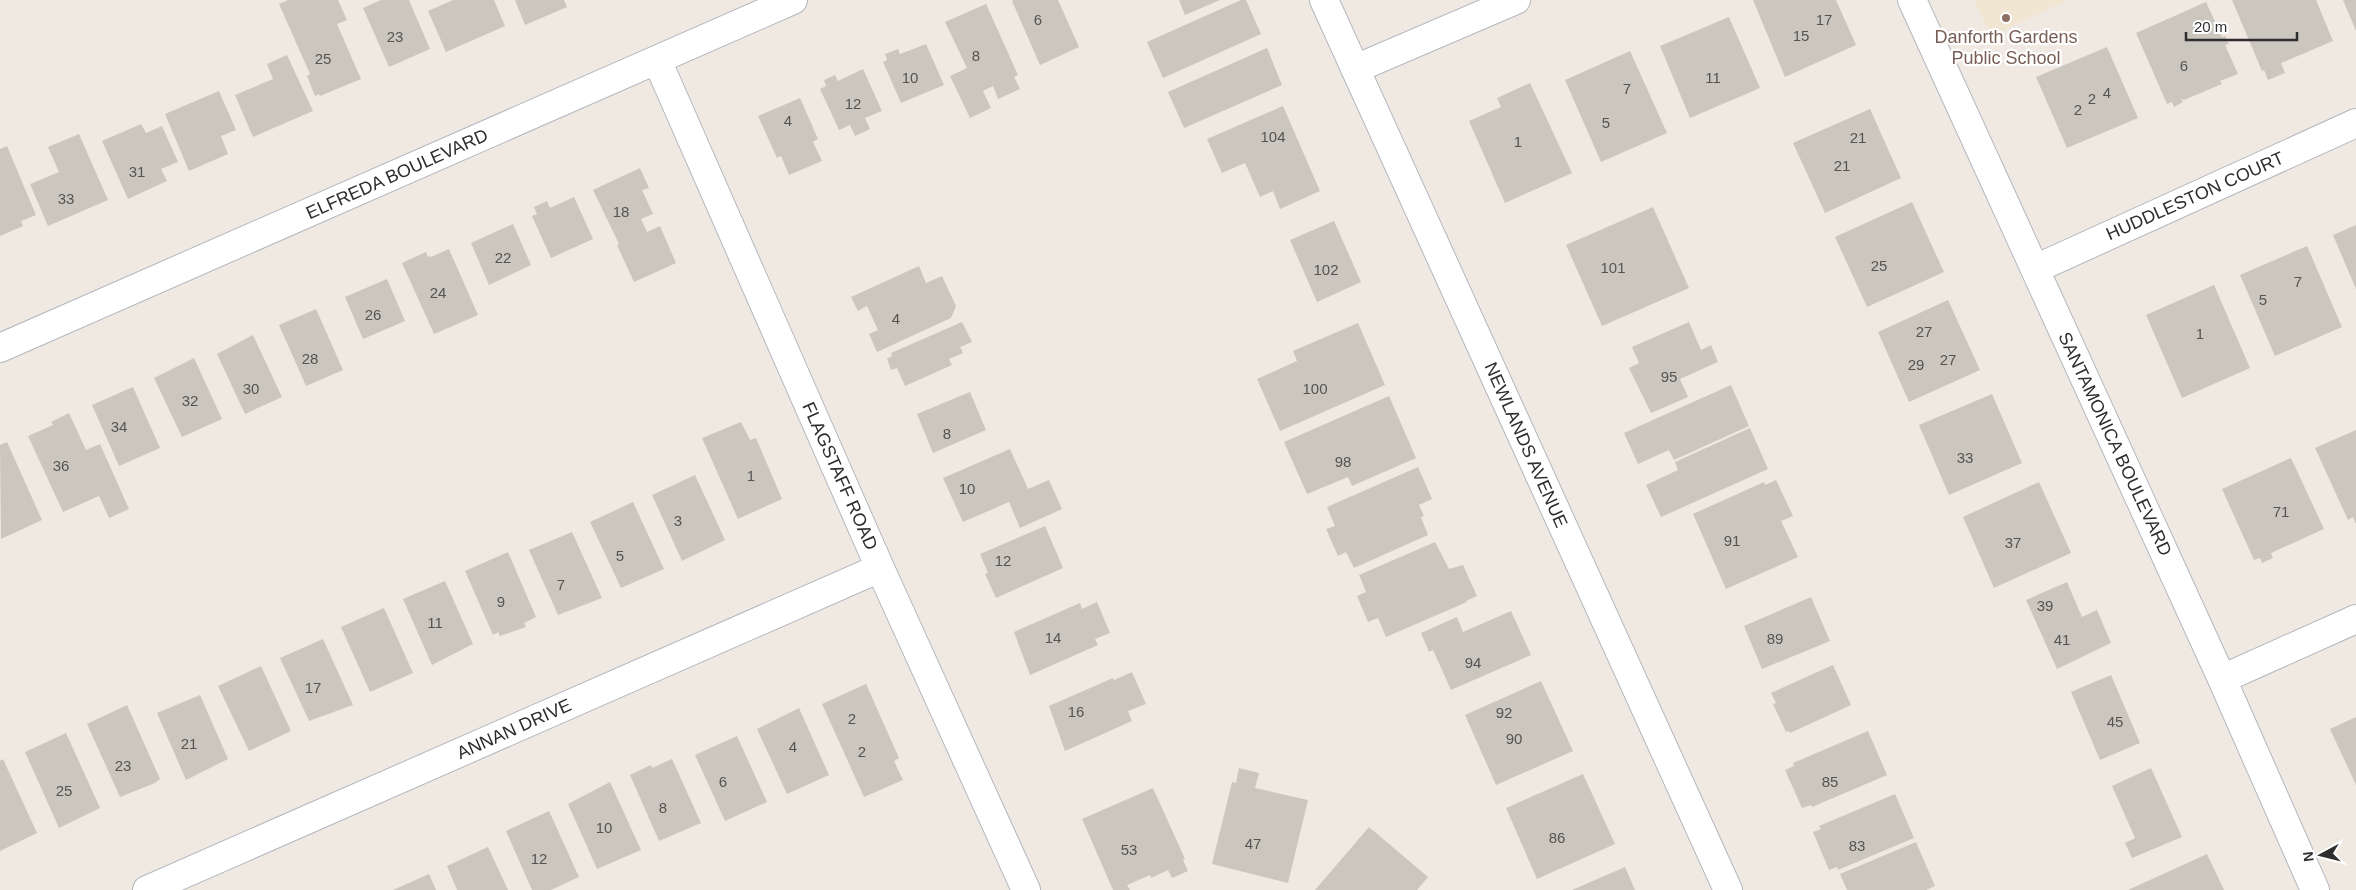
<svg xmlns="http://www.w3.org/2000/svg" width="2356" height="890" font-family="Arial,sans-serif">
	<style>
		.education { fill: #f0e6d1 }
		.building { fill: #cbc7bf }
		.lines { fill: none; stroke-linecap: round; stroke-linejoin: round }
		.minor-casing { stroke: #b4b7c1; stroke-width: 30 }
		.minor { stroke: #fff; stroke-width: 28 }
		.education-dot { fill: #8d6e63; stroke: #fff; stroke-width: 2 }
		.labels { text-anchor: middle; stroke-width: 4.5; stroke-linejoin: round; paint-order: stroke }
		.number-label { font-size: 15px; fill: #555452 }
		.education-label { font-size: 18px; fill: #785e54; stroke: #fff }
		.street-label { font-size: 18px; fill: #2e2e2e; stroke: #fff }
	</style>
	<rect width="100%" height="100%" fill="#efe9e1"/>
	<path class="education" d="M1974,0H2068L1991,36Z"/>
	<path class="building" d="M288,0H338L347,20L337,24L361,79L320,96L319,94L315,96L307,76L310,74L279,4Z
		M381,0H409L430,49L389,67L363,8Z
		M453,0H494L505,26L446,52L428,11Z
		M515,0H564L567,7L525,25Z
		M1014,0H1058L1079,47L1040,65L1012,1Z
		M1179,0H1220L1185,15Z
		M1241,0H1246L1261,34L1163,78L1147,42Z
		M1753,0H1836L1856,45L1785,77Z
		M2232,0H2316L2333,41L2281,63L2285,73L2268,80L2264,70L2262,71Z
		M2343,0H2356V31Z
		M2206,2L2222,37L2225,36L2229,44L2225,45L2238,74L2220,81L2222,84L2184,100L2181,98L2183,102L2174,107L2172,102L2167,104L2136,33Z
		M986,4L1018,75L1014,77L1020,89L998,99L993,86L983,91L991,108L970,118L950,76L967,68L945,22Z
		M1729,17L1760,88L1690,118L1660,46Z
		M926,44L944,85L901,103L883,62L887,60L885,54L898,49L900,54Z
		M2107,47L2138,118L2067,148L2036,77Z
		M1267,48L1282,85L1184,128L1168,92Z
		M1630,51L1667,133L1601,162L1565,80Z
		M287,55L313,111L253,137L235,95L273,79L267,64Z
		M863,69L882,111L865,118L870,129L855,136L850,125L839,130L820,89L826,86L824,80L835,75L838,81Z
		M1530,83L1572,173L1505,203L1469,121L1501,107L1497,98Z
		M219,91L236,130L221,136L228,154L189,171L165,114Z
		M800,98L818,139L813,142L822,161L789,175L781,156L777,158L758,116Z
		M1283,106L1320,191L1280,209L1273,191L1260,197L1245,163L1222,173L1207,139Z
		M1870,109L1901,178L1825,213L1793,143Z
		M141,124L146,133L162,126L178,162L161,169L167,181L128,199L102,141Z
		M79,134L108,200L48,226L30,184L59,172L48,147Z
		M7,146L36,215L21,221L23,226L0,236V149Z
		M640,168L649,188L642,190L653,214L641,219L647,232L660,226L676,263L634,282L617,245L619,244L593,190Z
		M574,197L593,239L551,258L532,216L537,214L534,207L547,201L550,208Z
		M1912,202L1944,272L1867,307L1835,237Z
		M1653,207L1689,288L1602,326L1566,245Z
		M1334,221L1361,282L1317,302L1290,240Z
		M513,224L531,265L489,285L471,243Z
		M2356,225V289L2333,235Z
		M2307,246L2342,327L2275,356L2240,275Z
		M449,249L478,315L434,334L402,263L426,252L428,257L431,256V257Z
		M919,266L926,283L942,276L956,306L951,318L877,352L869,334L878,330L867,306L858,311L851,297Z
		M387,279L405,321L363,339L345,297Z
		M2214,285L2250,368L2182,398L2146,315Z
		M1948,300L1980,370L1909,402L1878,332Z
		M316,309L343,370L306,386L279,325Z
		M962,322L972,342L960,347L963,353L949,359L952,365L905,386L897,368L891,370L887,359L892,356L891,353Z
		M1689,322L1701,350L1711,345L1718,362L1680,379L1688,397L1651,413L1629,368L1639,363L1632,347Z
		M1358,323L1385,385L1280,431L1257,379L1297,361L1293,351Z
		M253,335L282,397L245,414L217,354Z
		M194,358L222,419L182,437L154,378Z
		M1731,385L1749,426L1674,460L1669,450L1638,464L1624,433Z
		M133,387L160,448L119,466L92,405Z
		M970,392L986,430L933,453L917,414Z
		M1992,394L2022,463L1949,495L1919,425Z
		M1389,396L1416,458L1352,486L1348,477L1307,494L1284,442Z
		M69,413L86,450L100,444L129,509L109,518L99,496L63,512L28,436L53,425L51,422Z
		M741,422L750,440L756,438L782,499L738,519L702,438Z
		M1750,428L1768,469L1661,517L1646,485L1678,470L1675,462Z
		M2356,430V524L2353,517L2348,520L2315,448Z
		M7,442L42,520L1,539L0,445Z
		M1010,449L1028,489L1049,480L1062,509L1020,528L1009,502L963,522L943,478Z
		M2291,458L2324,529L2271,553L2273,558L2262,563L2260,558L2254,560L2222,489Z
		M1418,467L1432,499L1419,505L1424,516L1421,517L1428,535L1354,568L1346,552L1338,556L1326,529L1335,526L1327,507Z
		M695,475L725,540L682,561L652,495Z
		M1776,480L1793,516L1781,521L1798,557L1726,589L1693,514L1764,482L1765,485Z
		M2039,482L2071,553L1994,588L1963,517Z
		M633,502L664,569L621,588L590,522Z
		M1045,526L1063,568L996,598L985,574L988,573L980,554Z
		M572,532L602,598L558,615L529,550Z
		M1435,542L1449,569L1463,565L1477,596L1466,601L1467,602L1386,637L1378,618L1368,622L1357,596L1366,592L1359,575Z
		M508,552L536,617L524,623L526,627L500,636L498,632L493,635L465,571Z
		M445,581L473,644L432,665L403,599Z
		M2067,582L2082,617L2097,610L2111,643L2057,669L2026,600Z
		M1811,597L1830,641L1762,669L1744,626Z
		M1097,602L1110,633L1095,639L1098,645L1030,675L1014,632L1080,603L1082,609Z
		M384,608L413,673L370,692L341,627Z
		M1511,611L1531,655L1451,690L1433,650L1429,652L1421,633L1457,617L1463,632Z
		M323,639L353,705L309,721L280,658Z
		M1833,665L1851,705L1790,733L1789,731L1786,732L1773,704L1776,703L1771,693Z
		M261,666L291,731L249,751L218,686Z
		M1132,672L1146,704L1128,711L1132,721L1065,751L1049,706L1113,678L1114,680Z
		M2111,675L2140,743L2100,760L2071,692Z
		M1541,681L1573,751L1496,785L1465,715Z
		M866,684L899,758L894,761L903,780L864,797L822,704Z
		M200,695L228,759L186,780L157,713Z
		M127,705L160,779L155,783L120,797L87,724Z
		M799,708L829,775L787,794L757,729Z
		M2356,717V785L2330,729Z
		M1868,731L1887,775L1812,807L1811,805L1802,808L1785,770L1794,766L1793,763Z
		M66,733L100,808L59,828L25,752Z
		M737,736L767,802L725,821L695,755Z
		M3,759L37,833L0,851V761Z
		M672,759L701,823L659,841L630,775L651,765L652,768Z
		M1239,768L1259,773L1255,788L1308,800L1288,883L1212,864L1232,782L1236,783Z
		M2151,768L2182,837L2132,858L2125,843L2135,838L2112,786Z
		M1583,774L1615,844L1537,879L1506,808Z
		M610,782L641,850L597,869L568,804Z
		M1153,788L1185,859L1183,860L1188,871L1172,878L1168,870L1151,878L1150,875L1127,885L1130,890H1113L1082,819Z
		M1895,794L1914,838L1838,870L1837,867L1829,870L1813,832L1821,829L1819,826Z
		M549,811L579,877L551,890H532L506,831Z
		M1369,827L1428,877L1417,890H1315Z
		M1916,842L1935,886L1926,890H1847L1840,874Z
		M488,847L508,890H457L447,866Z
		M2207,854L2224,890H2128Z
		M1625,867L1635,890H1572Z
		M429,874L436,890H393Z"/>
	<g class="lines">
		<defs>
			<path id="minor" d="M1324,0L1728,890
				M1912,0L2222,679L2315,890
				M657,60L880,568L1026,890
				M1355,69L1516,0
				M2035,269L2356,123
				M0,348L793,0
				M2222,679L2356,619
				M147,890L880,568"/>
		</defs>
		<use href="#minor" class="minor-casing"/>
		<use href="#minor" class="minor"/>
	</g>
	<circle class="education-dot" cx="2006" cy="18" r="5"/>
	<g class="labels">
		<g class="number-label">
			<text x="1038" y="25">6</text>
			<text x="1824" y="25">17</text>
			<text x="1801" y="41">15</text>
			<text x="395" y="42">23</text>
			<text x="976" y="61">8</text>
			<text x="323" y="64">25</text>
			<text x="2184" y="71">6</text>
			<text x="910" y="83">10</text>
			<text x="1713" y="83">11</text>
			<text x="1627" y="94">7</text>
			<text x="2107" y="98">4</text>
			<text x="2092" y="104">2</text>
			<text x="853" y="109">12</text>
			<text x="2078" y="115">2</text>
			<text x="788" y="126">4</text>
			<text x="1606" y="128">5</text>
			<text x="1273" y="142">104</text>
			<text x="1858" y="143">21</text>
			<text x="1518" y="147">1</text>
			<text x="1842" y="171">21</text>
			<text x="137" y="177">31</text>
			<text x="66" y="204">33</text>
			<text x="621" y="217">18</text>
			<text x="503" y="263">22</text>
			<text x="1879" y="271">25</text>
			<text x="1613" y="273">101</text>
			<text x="1326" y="275">102</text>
			<text x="2298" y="287">7</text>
			<text x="438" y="298">24</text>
			<text x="2263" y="305">5</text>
			<text x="373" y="320">26</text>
			<text x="896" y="324">4</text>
			<text x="1924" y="337">27</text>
			<text x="2200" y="339">1</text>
			<text x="310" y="364">28</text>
			<text x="1948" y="365">27</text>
			<text x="1916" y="370">29</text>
			<text x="1669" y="382">95</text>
			<text x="251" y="394">30</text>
			<text x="1315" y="394">100</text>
			<text x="190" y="406">32</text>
			<text x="119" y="432">34</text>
			<text x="947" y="439">8</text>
			<text x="1965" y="463">33</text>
			<text x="1343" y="467">98</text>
			<text x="61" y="471">36</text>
			<text x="751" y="481">1</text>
			<text x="967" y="494">10</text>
			<text x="2281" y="517">71</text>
			<text x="678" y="526">3</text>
			<text x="1732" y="546">91</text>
			<text x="2013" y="548">37</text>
			<text x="620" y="561">5</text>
			<text x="1003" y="566">12</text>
			<text x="561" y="590">7</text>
			<text x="501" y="607">9</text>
			<text x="2045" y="611">39</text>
			<text x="435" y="628">11</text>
			<text x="1053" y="643">14</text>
			<text x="1775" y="644">89</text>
			<text x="2062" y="645">41</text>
			<text x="1473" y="668">94</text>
			<text x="313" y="693">17</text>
			<text x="1076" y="717">16</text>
			<text x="1504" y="718">92</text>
			<text x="852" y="724">2</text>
			<text x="2115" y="727">45</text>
			<text x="1514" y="744">90</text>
			<text x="189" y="749">21</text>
			<text x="793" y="752">4</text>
			<text x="862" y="757">2</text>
			<text x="123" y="771">23</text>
			<text x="723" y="787">6</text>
			<text x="1830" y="787">85</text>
			<text x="64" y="796">25</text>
			<text x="663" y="813">8</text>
			<text x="604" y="833">10</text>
			<text x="1557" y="843">86</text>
			<text x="1253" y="849">47</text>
			<text x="1857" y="851">83</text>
			<text x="1129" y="855">53</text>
			<text x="539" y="864">12</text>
		</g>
		<g class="education-label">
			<text x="2006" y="43">Danforth Gardens<tspan x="2006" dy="21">Public School</tspan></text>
		</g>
		<g class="street-label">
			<text transform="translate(397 174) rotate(-24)" y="6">ELFREDA BOULEVARD</text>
			<text transform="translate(2195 196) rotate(-24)" y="6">HUDDLESTON COURT</text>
			<text transform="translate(2115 444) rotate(65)" y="6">SANTAMONICA BOULEVARD</text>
			<text transform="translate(1526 445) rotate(66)" y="6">NEWLANDS AVENUE</text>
			<text transform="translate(840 476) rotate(66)" y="6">FLAGSTAFF ROAD</text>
			<text transform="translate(514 729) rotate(-24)" y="6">ANNAN DRIVE</text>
		</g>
	</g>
	<g transform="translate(2321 855) rotate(263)" stroke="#ffffff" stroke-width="4" paint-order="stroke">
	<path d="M0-4L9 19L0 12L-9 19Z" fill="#2e2e2e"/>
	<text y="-8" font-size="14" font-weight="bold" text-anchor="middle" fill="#2e2e2e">N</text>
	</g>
	<path d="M2186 32v8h111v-8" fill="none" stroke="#2e2e2e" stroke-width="2.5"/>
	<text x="2194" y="32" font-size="15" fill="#2e2e2e" stroke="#ffffff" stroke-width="4" paint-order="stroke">20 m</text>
</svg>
